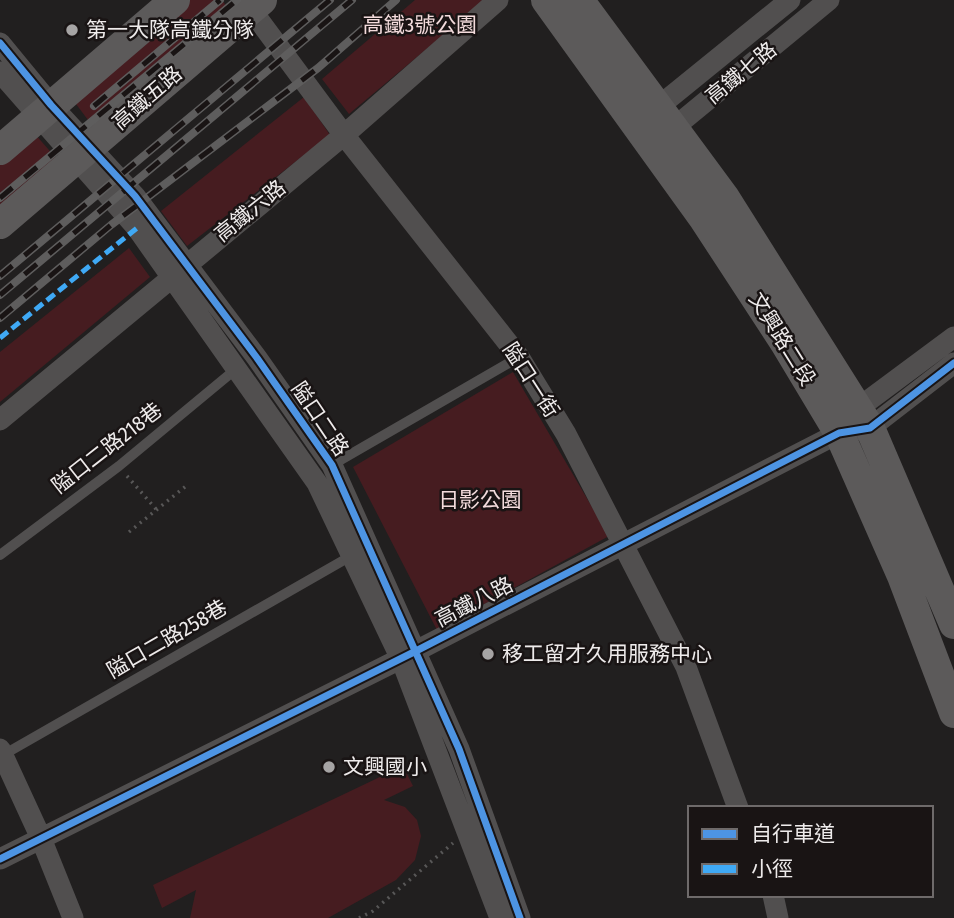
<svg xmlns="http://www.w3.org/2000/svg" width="954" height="918" font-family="'Fira Sans Condensed','Noto Sans TC',sans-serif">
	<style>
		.green { fill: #461c20 }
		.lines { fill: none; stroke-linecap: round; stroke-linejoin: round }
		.path { stroke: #585757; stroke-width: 3.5; stroke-dasharray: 2 5; stroke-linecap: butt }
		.lane { stroke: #514f4f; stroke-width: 10 }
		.street { stroke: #514f4f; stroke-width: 21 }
		.secondary { stroke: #5c5a5a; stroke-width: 30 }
		.rail-casing { stroke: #5e5d5d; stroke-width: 8 }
		.rail { stroke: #191414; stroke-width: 5; stroke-dasharray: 16; stroke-linecap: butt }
		.quiet { stroke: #3fa9f5; stroke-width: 5; stroke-dasharray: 10 5; stroke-linecap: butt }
		.cycleway-casing { stroke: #191414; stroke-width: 11 }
		.cycleway { stroke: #4d94e3; stroke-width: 7 }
		.poi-dot { fill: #a6a4a4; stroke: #191414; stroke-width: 2.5 }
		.labels { text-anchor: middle; stroke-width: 5; stroke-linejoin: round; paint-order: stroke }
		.park-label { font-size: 21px; fill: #f3dbdc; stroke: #191414 }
		.poi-label { font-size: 21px; fill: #eeebeb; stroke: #191414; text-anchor: start }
		.street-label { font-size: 21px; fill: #eeebeb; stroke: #191414 }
	</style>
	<rect width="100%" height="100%" fill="#211f1f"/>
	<path class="green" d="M190,0H222L231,13L94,128L73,100Z
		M415,0H485L349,114L322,79Z
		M304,97L330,135L187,246L161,211Z
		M35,134L62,165L0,216V164Z
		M129,248L150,277L0,402V352Z
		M513,372L609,536L437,630L353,467Z
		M403,766L413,786L384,800L405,807L417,820L421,836L415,860L396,880L328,918H190L196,890L162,908L153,885Z"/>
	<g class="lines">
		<path class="path" d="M127,476L156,509
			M129,532L186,486
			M359,918L373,911L453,843"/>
		<path class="lane" d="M332,465L519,357
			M0,555L119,466L236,369
			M3,755L351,556"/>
		<path class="street" d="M244,0L344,135L519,357L566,434L686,667L738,808
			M0,43L51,105L135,196L257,358L332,465L459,749L520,918
			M0,72L137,228L317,483L401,659L500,918
			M647,116L790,0
			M665,135L829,0
			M0,420L344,135L498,0
			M849,420L857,409L954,337
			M0,749L40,836L73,918
			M0,859L416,651L839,433L870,428L954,363
			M773,895L778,918"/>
		<path class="secondary" d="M546,0L704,219L785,343L839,433L902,576L954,713
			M579,0L725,198L870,428L954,624
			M0,150L175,0
			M0,224L262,0"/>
		<defs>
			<path id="rail" d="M94,106L220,0
				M0,198L237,0
				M0,276L330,0
				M0,295L352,0
				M0,318L111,225L318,68L396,0"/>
		</defs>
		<use href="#rail" class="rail-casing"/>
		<use href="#rail" class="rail"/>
		<path class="quiet" d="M0,338L137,228"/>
		<defs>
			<path id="cycleway" d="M0,43L51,105L135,196L257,358L332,465L459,749L520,918
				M0,859L416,651L839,433L870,428L954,363"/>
		</defs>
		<use href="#cycleway" class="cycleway-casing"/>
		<use href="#cycleway" class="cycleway"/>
	</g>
	<g class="poi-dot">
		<circle cx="72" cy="30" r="7"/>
		<circle cx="488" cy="654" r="7"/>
		<circle cx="329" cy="767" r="7"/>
	</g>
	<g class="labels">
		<g class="park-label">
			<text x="420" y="32">高鐵3號公園</text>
			<text x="480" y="507">日影公園</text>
		</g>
		<g class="poi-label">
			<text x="86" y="37">第一大隊高鐵分隊</text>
			<text x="502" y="661">移工留才久用服務中心</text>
			<text x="343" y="774">文興國小</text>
		</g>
		<g class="street-label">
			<text transform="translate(741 73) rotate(-39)" y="7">高鐵七路</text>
			<text transform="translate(147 98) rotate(-41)" y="7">高鐵五路</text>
			<text transform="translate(250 211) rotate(-39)" y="7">高鐵六路</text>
			<text transform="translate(782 339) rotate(58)" y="7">文興路二段</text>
			<text transform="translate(531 380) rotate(57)" y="7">隘口一街</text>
			<text transform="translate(320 419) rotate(56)" y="7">隘口二路</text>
			<text transform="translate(107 448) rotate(-38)" y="7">隘口二路218巷</text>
			<text transform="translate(474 602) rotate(-27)" y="7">高鐵八路</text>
			<text transform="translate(167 639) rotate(-30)" y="7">隘口二路258巷</text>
		</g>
	</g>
	<rect x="688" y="806" width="245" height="91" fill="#191414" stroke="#6e6a6a" stroke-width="2"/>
	<rect x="702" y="829" width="35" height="10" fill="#4d94e3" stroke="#6e6a6a" stroke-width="2"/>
	<text x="751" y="841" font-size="21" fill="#eeebeb">自行車道</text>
	<rect x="702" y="864" width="35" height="10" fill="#3fa9f5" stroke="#6e6a6a" stroke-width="2"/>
	<text x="751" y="876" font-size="21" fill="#eeebeb">小徑</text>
</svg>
